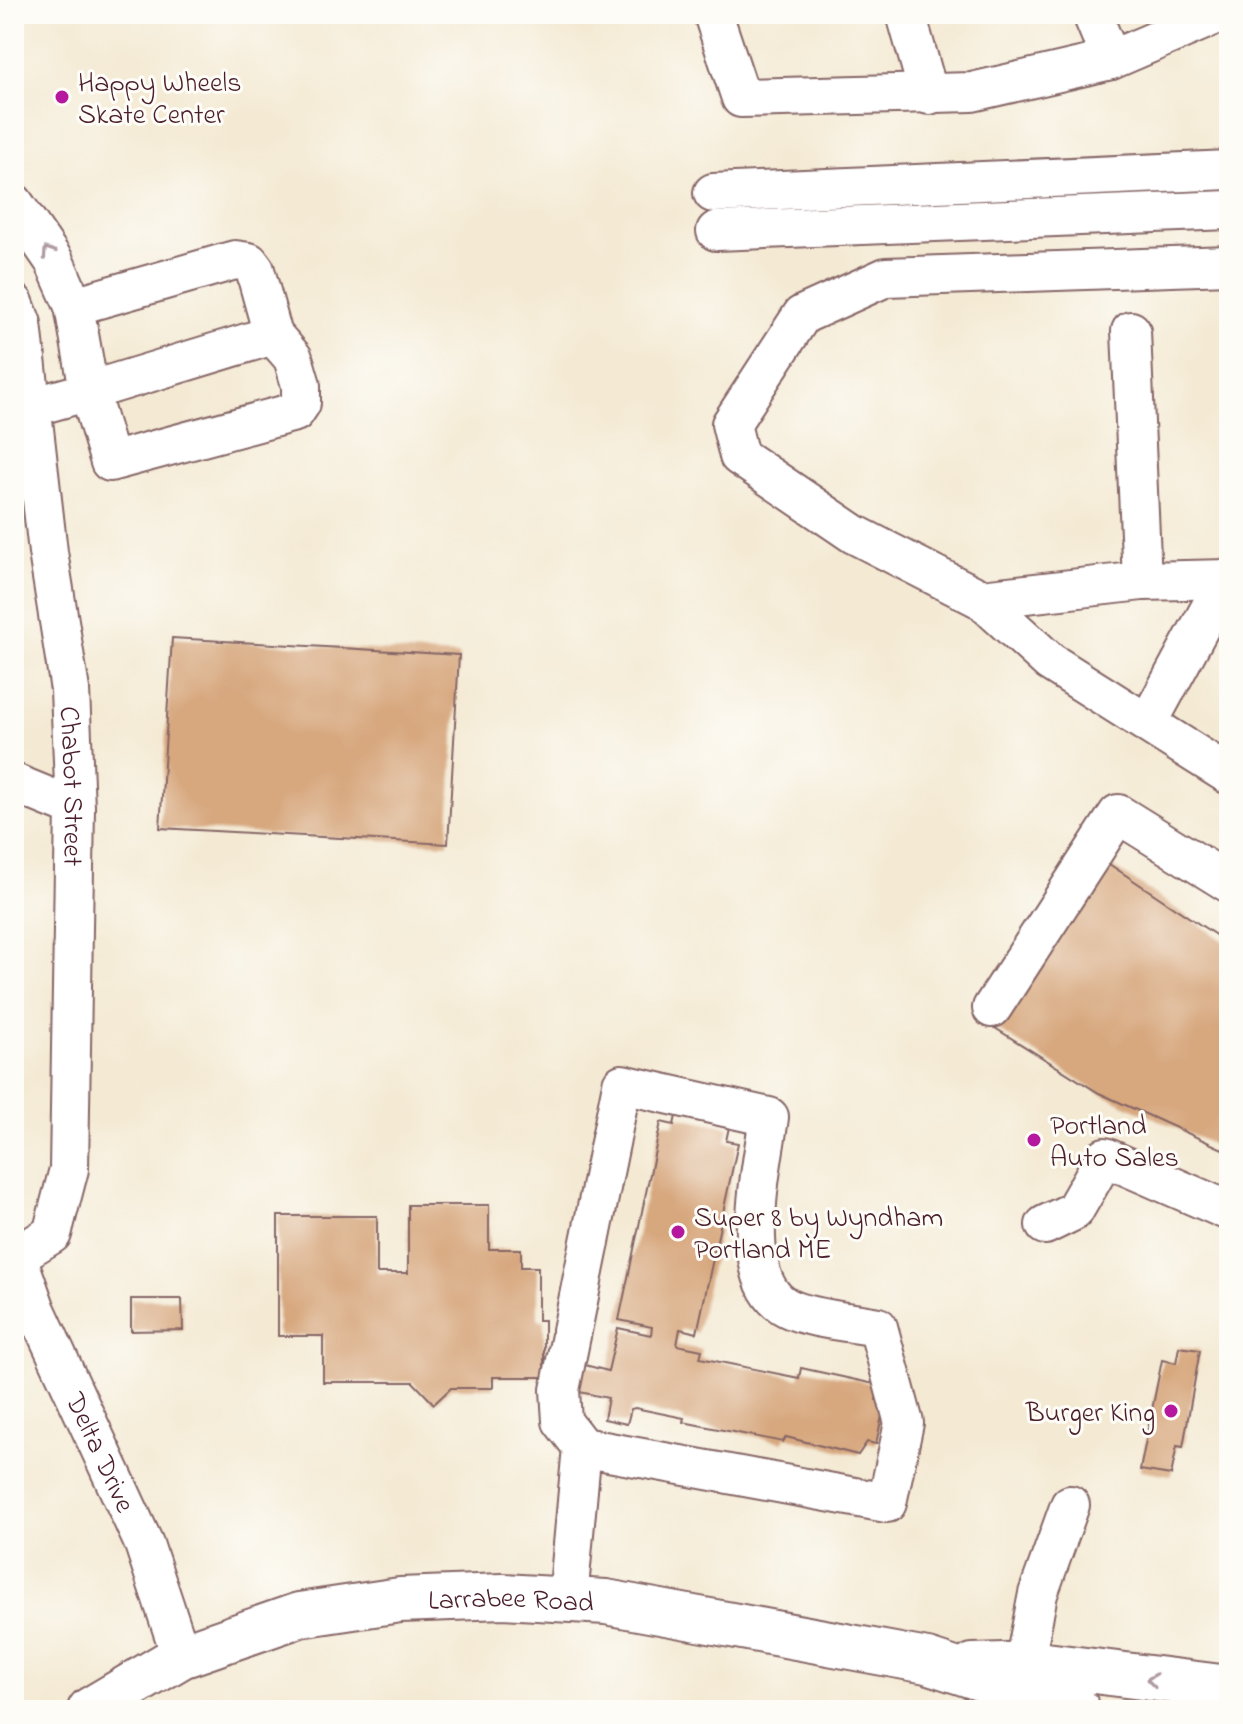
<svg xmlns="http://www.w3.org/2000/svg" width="1243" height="1724" font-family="'Indie Flower',sans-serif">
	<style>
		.building { fill: #d7a77e }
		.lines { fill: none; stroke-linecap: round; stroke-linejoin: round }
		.minor-casing { stroke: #866666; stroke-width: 42 }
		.major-casing { stroke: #866666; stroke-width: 48 }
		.minor { stroke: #fff; stroke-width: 38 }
		.major { stroke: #fff; stroke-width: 44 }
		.oneway { stroke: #ae9aa0 }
		.poi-dot { fill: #b5179e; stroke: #fdfcf7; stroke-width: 3 }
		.labels { text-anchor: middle; stroke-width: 6; stroke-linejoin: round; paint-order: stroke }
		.poi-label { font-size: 28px; fill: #4a1f2b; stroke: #fdfcf7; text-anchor: start }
		.street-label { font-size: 28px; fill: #4a1f2b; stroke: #fdfcf7 }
	</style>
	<rect width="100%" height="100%" fill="#fdfcf7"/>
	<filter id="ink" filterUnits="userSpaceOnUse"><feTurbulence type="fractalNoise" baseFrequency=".0125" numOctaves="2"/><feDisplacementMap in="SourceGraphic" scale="16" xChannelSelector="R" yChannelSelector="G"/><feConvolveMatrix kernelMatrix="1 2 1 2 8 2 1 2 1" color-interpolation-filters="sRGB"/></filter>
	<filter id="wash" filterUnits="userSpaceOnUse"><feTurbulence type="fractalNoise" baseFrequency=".006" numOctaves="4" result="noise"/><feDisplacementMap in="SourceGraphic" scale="32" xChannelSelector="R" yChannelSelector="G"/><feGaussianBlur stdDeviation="1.8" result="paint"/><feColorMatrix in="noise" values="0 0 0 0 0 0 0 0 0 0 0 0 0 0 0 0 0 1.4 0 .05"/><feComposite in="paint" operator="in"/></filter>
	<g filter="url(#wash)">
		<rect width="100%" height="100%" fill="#f4ead4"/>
		<g id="blocks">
			<path class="building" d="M172,638L459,655L448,844L160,828Z
				M1106,862L1229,944V1152L1099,1093L995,1028Z
				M676,1116L729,1127L726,1141L738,1143L697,1333L680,1329L677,1345L702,1350L700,1358L799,1378L801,1368L879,1385L876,1400L885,1402L876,1444L867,1442L858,1455L786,1437L783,1442L683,1422L684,1418L635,1408L631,1409L627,1424L604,1419L608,1398L575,1391L581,1364L608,1371L618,1328L651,1335L652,1327L619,1320L661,1122L674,1125Z
				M408,1205H489V1249H521V1267H538V1320H544V1377H493V1388H451L434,1404L413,1382H323V1336H278V1216H377V1273H408Z
				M131,1299H182L183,1330L131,1331Z
				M1179,1347L1200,1350L1183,1447L1177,1446L1171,1475L1140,1470L1162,1360L1176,1363Z"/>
		</g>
	</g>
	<g filter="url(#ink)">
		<use href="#blocks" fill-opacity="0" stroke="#866666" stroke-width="2"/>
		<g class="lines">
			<defs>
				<g id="minor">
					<path d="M713,14L741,98L972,92L1111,60"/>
					<path d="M906,14L929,95"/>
					<path d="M1092,14L1111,60L1218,14"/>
					<path d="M713,193L1229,170"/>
					<path d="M14,203L54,261L74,306"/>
					<path d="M716,231L1229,210"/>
					<path d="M1229,265L886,277L802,315L731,424L739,456L854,534L981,599L1050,662L1229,775"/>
					<path id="s1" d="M14,303L22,324L48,552L70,690L75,808L69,1169L52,1234L18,1255"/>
					<path d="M1131,331L1142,581L1229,579"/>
					<path d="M32,407L89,391L110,462L295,412L301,403V385L293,358L273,335L255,270L249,262L235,260L74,306L89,391L273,335"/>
					<path d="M981,599L1142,581"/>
					<path d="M1148,723L1226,579"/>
					<path d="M14,783L75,808"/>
					<path d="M992,1008L1118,814L1229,883"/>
					<path d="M1045,1225L1074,1211L1105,1157L1229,1211"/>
					<path id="s2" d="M14,1248L36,1310L144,1544L181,1656"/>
					<path d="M568,1599L582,1447L887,1503L904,1423L878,1327C853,1322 810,1319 788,1308C734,1282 763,1164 769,1117L622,1084L560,1390L562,1421L582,1447"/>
					<path d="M1024,1665L1038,1594L1070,1505"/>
				</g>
				<g id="major">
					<path d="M973,1666L1038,1664L1229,1688"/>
					<path id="s3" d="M90,1710L181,1656L299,1615L400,1600L503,1596L606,1602L927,1661L1078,1710"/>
				</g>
			</defs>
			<use href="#minor" class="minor-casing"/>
			<use href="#major" class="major-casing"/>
			<use href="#minor" class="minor"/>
			<use href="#major" class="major"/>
		</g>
		<defs><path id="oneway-chevron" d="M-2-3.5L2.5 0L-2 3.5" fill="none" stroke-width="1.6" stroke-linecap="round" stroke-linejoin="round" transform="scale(2)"/></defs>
		<g class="oneway">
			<use href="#oneway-chevron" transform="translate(48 252) rotate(-123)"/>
			<use href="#oneway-chevron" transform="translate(1152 1680) rotate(-172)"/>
		</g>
	</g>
	<g class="poi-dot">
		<circle cx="62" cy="97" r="8"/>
		<circle cx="1034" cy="1140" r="8"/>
		<circle cx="678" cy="1232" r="8"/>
		<circle cx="1171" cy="1411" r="8"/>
	</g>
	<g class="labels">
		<g class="poi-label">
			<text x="78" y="91">Happy Wheels<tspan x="78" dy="32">Skate Center</tspan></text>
			<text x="1050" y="1134">Portland<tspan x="1050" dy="32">Auto Sales</tspan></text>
			<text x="694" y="1226">Super 8 by Wyndham<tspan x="694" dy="32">Portland ME</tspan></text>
			<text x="1155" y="1421" text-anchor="end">Burger King</text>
		</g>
		<g class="street-label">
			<text dy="10" stroke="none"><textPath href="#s1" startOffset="488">Chabot Street</textPath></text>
			<text dy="10" stroke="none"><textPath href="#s2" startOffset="222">Delta Drive</textPath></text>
			<text dy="10" stroke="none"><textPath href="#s3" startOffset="444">Larrabee Road</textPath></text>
		</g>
	</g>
	<rect width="1243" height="1724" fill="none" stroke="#fdfcf7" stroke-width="48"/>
</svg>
